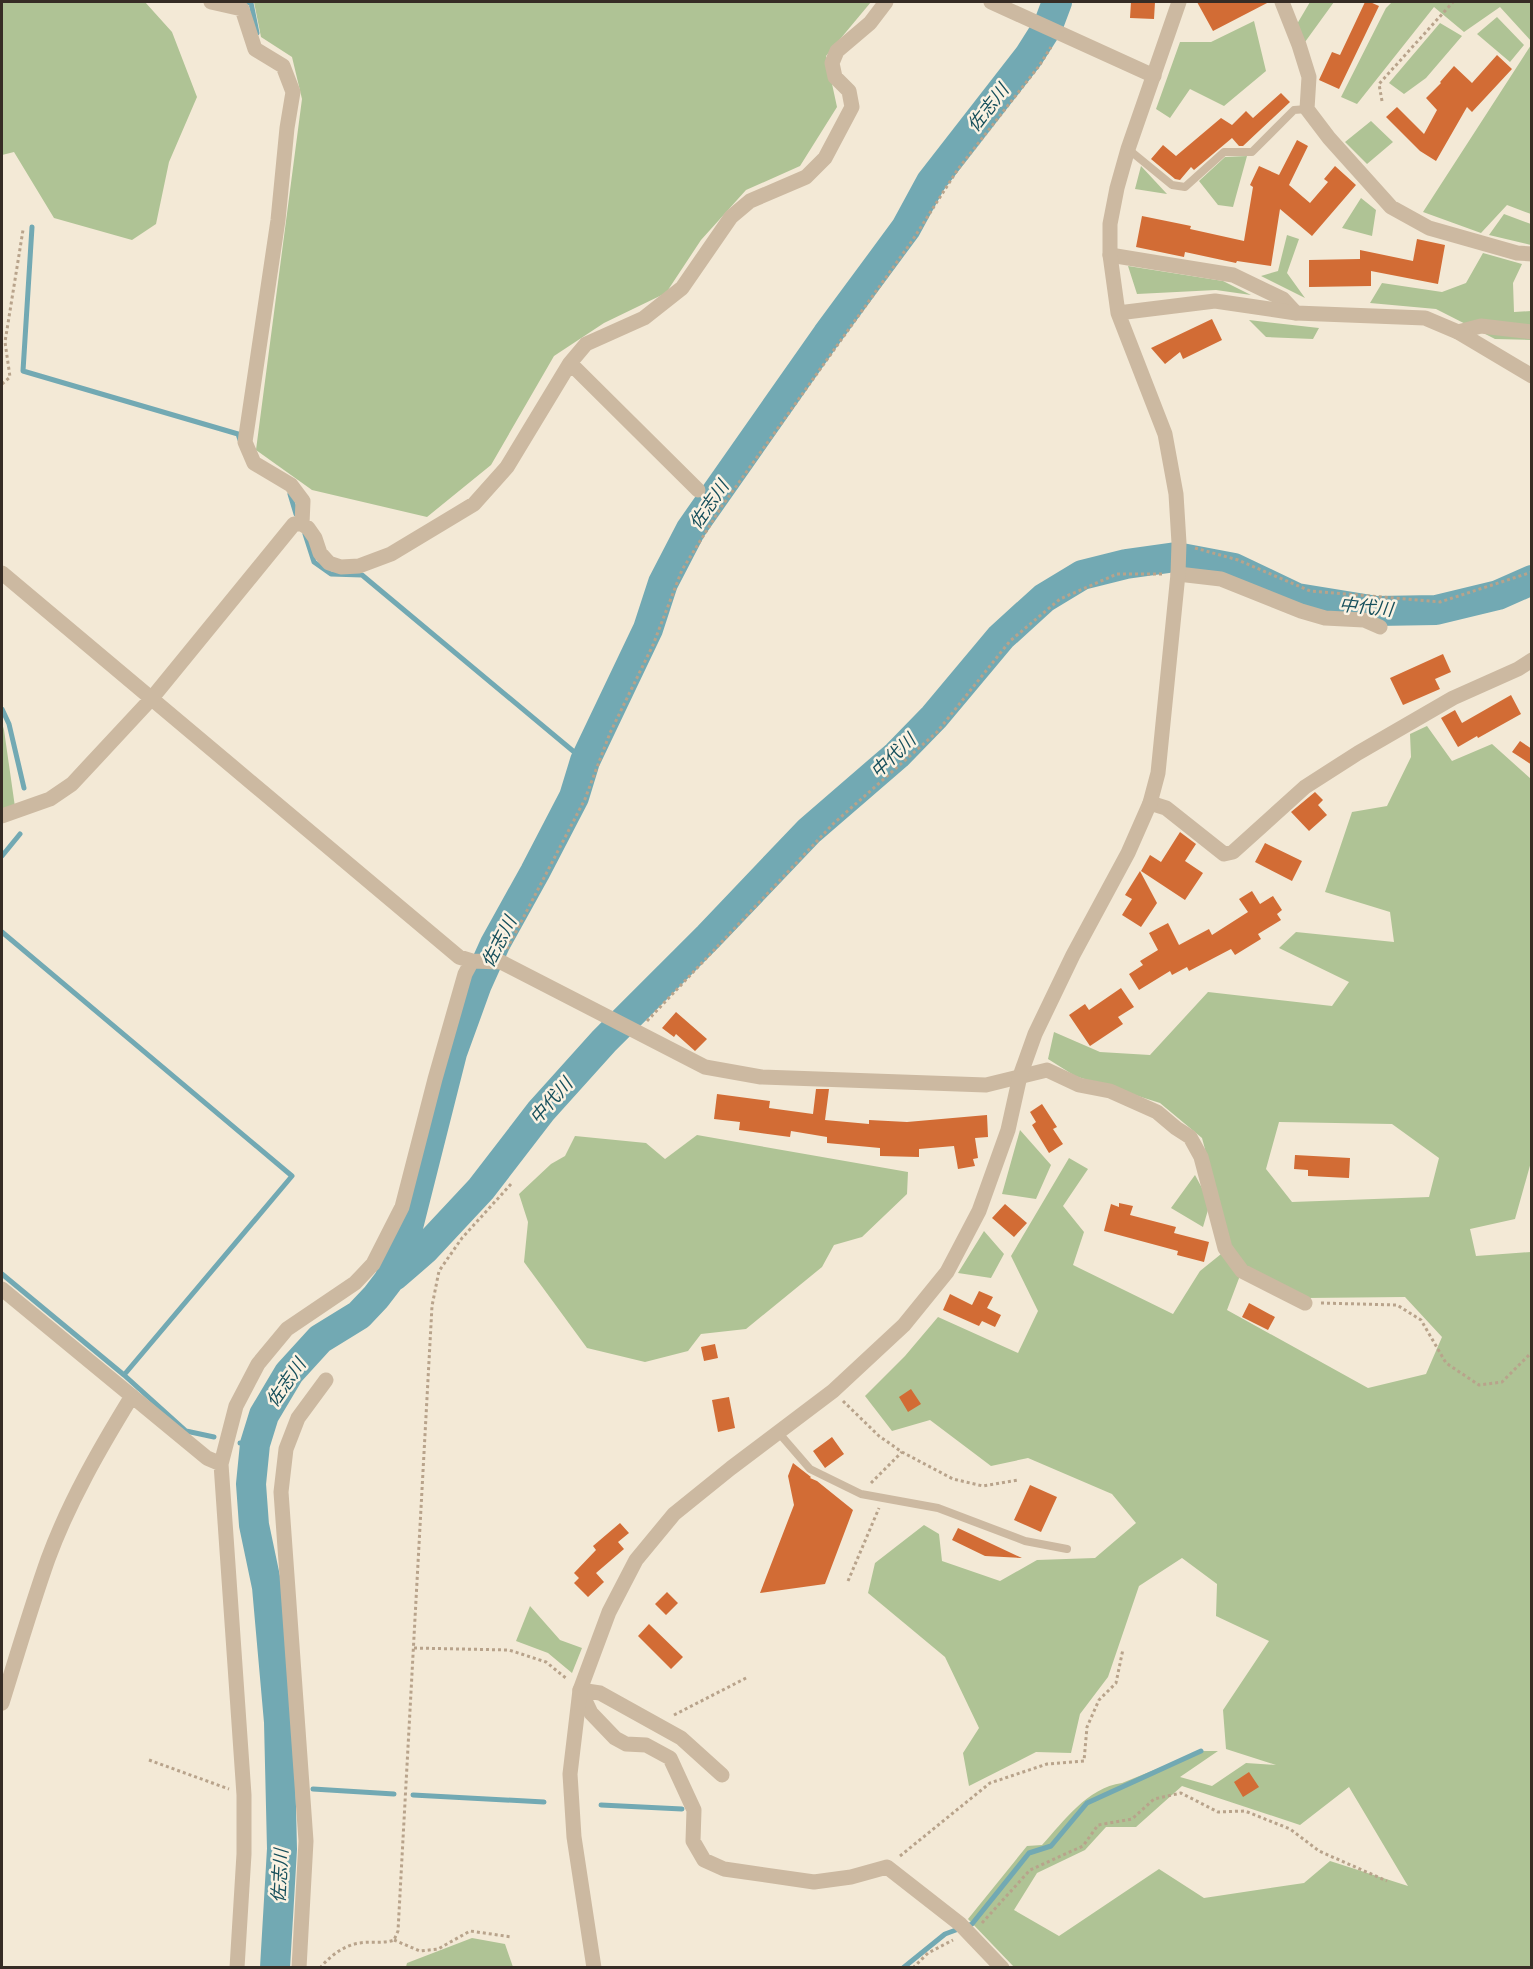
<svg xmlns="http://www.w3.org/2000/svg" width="1533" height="1969" font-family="Arial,'Noto Sans JP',sans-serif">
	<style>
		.green { fill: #afc395; fill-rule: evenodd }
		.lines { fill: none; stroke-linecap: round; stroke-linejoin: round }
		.stream { stroke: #72a9b3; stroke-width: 5 }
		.river { stroke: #72a9b3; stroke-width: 30 }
		.building { fill: #d26c35 }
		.path { stroke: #b8a38b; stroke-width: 3; stroke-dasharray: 3 3; stroke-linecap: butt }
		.service { stroke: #ccb9a1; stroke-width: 8 }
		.minor { stroke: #ccb9a1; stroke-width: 15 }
		.tertiary { stroke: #ccb9a1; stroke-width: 15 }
		.labels { text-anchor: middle; stroke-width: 5; stroke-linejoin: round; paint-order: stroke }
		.water-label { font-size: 18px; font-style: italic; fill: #164f5b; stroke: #fbf2e2 }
	</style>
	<rect width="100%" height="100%" fill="#f3e9d6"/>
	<path class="green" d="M2,2H145L172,32L197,97L169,162L156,224L132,240L54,218L14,152L2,155Z
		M254,2H871L826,56L837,107L800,166L746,190L701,240L666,293L604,323L554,356L491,465L427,517L312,490L256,450L302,99L292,57L261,37Z
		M1310,2H1334L1305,42L1297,24Z
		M1392,2H1531V41L1500,7L1464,32L1434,7L1357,104L1341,97L1386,8Z
		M1497,17L1524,45L1510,62L1477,34Z
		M1254,21L1266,71L1224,106L1190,89L1170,118L1156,109L1180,42H1211Z
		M1440,23L1462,36L1426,78L1404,94L1389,83Z
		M1531,45V214L1507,205L1481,233L1423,212Z
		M1371,121L1393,142L1367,164L1345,142Z
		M1247,156L1233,207L1218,205L1199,181L1225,157Z
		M1141,166L1167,194L1135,189Z
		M1361,198L1376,210L1372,236L1342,228Z
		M1504,214L1531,224V245L1489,235Z
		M1287,235L1299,239L1287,273L1305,298L1261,276L1278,271Z
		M1483,253L1522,264L1513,283L1514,312L1531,311V340L1495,339L1436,309L1370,303L1382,283L1442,292L1466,283Z
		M1128,266L1223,281L1251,295L1216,290L1137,294Z
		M1249,320L1319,328L1313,339L1266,337Z
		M2,723L4,730L15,807L2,811Z
		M1427,726L1452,761L1492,744L1531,779V1162L1515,1219L1470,1229L1476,1256L1531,1252V1967H1014L968,1919L1027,1846L1042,1845C1064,1821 1087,1788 1122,1783L1201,1751H1218L1180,1777L1212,1786L1246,1763L1276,1765L1226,1749L1223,1710L1269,1641L1216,1616L1217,1584L1182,1558L1139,1586L1108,1677L1080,1714L1071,1753L1036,1752L969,1786L963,1753L979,1728L945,1657L868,1593L875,1563L924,1525L939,1534L942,1561L1000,1581L1037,1560L1095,1558L1136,1523L1112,1494L1028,1458L991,1466L930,1420L892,1431L865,1396L905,1356L938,1317L1018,1353L1038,1311L1011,1256L1069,1158L1088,1169L1063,1206L1084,1232L1073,1265L1173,1314L1200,1271L1231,1246L1202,1138L1160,1103L1075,1076L1048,1059L1054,1032L1100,1052L1150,1055L1208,992L1332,1006L1349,982L1279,948L1296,932L1394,942L1390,912L1325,892L1352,812L1387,806L1411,757L1410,734ZM1279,1122L1392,1124L1439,1158L1429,1197L1292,1202L1266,1169ZM1244,1265L1306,1298L1405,1297L1442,1337L1426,1374L1368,1388L1227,1310ZM1182,1786L1300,1825L1349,1787L1408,1886L1330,1861L1304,1883L1204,1898L1159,1869L1059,1936L1014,1910L1037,1873L1085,1850L1106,1827H1136Z
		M1020,1130L1051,1165L1036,1199L1002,1194Z
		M697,1135L908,1172L907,1194L862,1237L834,1245L822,1267L746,1329L701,1334L688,1351L645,1362L587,1348L524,1262L528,1222L519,1194L551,1164L565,1156L575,1136L646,1143L665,1159Z
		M1195,1175L1210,1203L1203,1227L1171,1208Z
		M984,1231L1004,1254L991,1278L958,1273Z
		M530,1606L560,1640L582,1648L572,1673L548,1653L516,1641Z
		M472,1938L505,1944L513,1967H406L407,1963Z"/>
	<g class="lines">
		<path class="stream" d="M244,2L251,3L257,33
			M32,227L23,371L238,434L240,440
			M290,494L296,514
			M305,534L314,562L331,574L362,575L585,761
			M2,709L9,724L24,788
			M2,856L20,834
			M2,932L292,1176L124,1375L186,1431L214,1437
			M2,1274L124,1375
			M240,1443L255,1444
			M313,1789L394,1794
			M413,1795L544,1802
			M282,1798L293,1791
			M601,1805L682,1809
			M903,1968L945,1934L972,1924L1029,1853L1051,1846L1087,1803L1201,1751"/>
		<path class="river" d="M394,1276L424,1250L481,1189L541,1111L604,1041L708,937L809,831L897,755L934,717L1001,637L1044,598L1082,575L1126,564L1176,557L1234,568L1297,598L1377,611L1436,610L1498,595L1532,580
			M275,1968L282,1849L279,1722L267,1587L254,1525L251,1484L255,1444L264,1415L289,1373L320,1339L359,1315L376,1297L389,1280L404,1243L452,1053L477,984L495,944L535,872L574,797L585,761L648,629L663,583L691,529L827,335L906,228L931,182L1029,56L1048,26L1057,2"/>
	</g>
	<path class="building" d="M1131,2H1155L1154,19L1130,18Z
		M1197,2H1269L1213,31Z
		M1365,2H1370L1379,6L1339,89L1319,80L1332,52L1340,55Z
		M1497,55L1512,69L1472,112L1467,107L1436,161L1420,151L1386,117L1397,107L1424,134L1437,110L1426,98L1441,83L1440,82L1454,66L1472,83Z
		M1281,93L1290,102L1243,146H1239L1232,138L1194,170L1191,167L1180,180L1175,179L1151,159L1163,145L1176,156L1221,118L1232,125L1246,111L1253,118Z
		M1297,140L1308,146L1289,185L1310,203L1328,182L1324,179L1335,166L1356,185L1312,236L1280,209L1271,266L1237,261L1236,263L1185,252L1184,257L1136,247L1142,216L1191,226L1190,229L1244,241L1253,187L1250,185L1259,166L1279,175Z
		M1417,239L1445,245L1438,284L1371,271V286L1309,287V260L1360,259V250L1413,261Z
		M1212,319L1222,340L1183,359L1180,352L1165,364L1151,348Z
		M1443,654L1451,672L1435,679L1440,689L1403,705L1390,678Z
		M1511,695L1521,714L1478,738L1477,736L1458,747L1441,718L1455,710L1462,723Z
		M1520,741L1532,749V765L1512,752Z
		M1315,792L1323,800L1318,805L1327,815L1309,831L1291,812Z
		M1180,832L1196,844L1185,861L1203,873L1185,900L1141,871L1150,855L1161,862Z
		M1265,843L1302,861L1292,881L1255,862Z
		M1140,871L1157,903L1141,927L1122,915L1132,899L1125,895Z
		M1252,891L1260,904L1273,896L1282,910L1277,914L1281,920L1258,934L1261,939L1235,955L1231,949L1189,971L1187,967L1172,975L1170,971L1139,990L1129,974L1143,965L1140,961L1158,950L1149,933L1168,923L1179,945L1209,929L1212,935L1248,912L1239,899Z
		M1121,988L1134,1007L1118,1017L1123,1024L1090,1046L1069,1015L1085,1004L1089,1010Z
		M676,1012L707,1039L695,1051L676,1034L674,1037L662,1028Z
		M816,1089H829L825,1120L869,1124V1120L907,1122L987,1115L988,1137L975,1138L978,1158L973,1159L975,1166L958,1169L954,1146L919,1149V1157L880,1156V1148L827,1143V1137L791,1131L790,1137L739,1130L740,1122L714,1119L717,1094L770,1101L769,1108L813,1114Z
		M1042,1104L1057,1127L1053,1129L1063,1144L1049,1153L1032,1125L1036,1122L1030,1112Z
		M1295,1155L1350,1158L1349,1178L1308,1176V1170L1294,1169Z
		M1119,1203L1133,1206L1130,1215L1176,1227L1174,1233L1209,1242L1204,1262L1177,1255L1178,1251L1104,1231L1111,1204L1119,1207Z
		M1005,1204L1027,1223L1014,1237L992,1218Z
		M979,1291L993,1297L987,1308L1001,1315L995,1327L982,1321L979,1326L943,1310L950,1294L972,1305Z
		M1249,1303L1275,1317L1268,1330L1242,1317Z
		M715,1344L718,1358L704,1361L701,1347Z
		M911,1389L921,1404L908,1412L899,1397Z
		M729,1397L735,1428L718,1432L712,1400Z
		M832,1437L844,1454L825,1468L813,1451Z
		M793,1463L811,1477L810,1478L817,1481L853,1510L825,1584L760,1593L794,1505L788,1476Z
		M1030,1485L1057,1497L1041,1532L1014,1520Z
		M620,1523L629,1533L618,1542L624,1549L596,1573L604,1582L588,1597L574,1583L579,1578L574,1573L596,1550L593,1546Z
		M958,1528L1022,1558L985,1556L952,1540Z
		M667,1592L678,1603L666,1615L655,1604Z
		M649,1624L683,1657L671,1669L638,1636Z
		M1249,1772L1259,1787L1243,1797L1234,1782Z"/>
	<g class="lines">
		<path class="path" d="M1382,101L1379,84L1453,2
			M2,384L10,377L5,342L23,230
			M1195,548L1238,560L1310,591L1440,602L1532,572
			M507,949L585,799L610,733L653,645L682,570L722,506L912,241L958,169L1039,66L1051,47
			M647,1021L833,824L937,732L1010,641L1060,599L1117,574H1164
			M1321,1303L1397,1305L1421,1320L1446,1363L1479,1385L1502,1382L1532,1352
			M843,1401L879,1436L902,1452L953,1479L983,1486L1018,1480
			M871,1483L902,1452
			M848,1581L879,1508
			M414,1648L509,1650L546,1662L567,1679
			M674,1715L748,1677
			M149,1760L229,1789
			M900,1856L990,1783L1047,1764L1084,1761L1087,1727L1099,1700L1116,1683L1123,1649
			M982,1923L1030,1870L1083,1846L1098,1825L1132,1819L1154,1799L1181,1793L1218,1812L1245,1811L1290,1829L1319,1851L1387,1881
			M394,1940L420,1951L438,1949L470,1931L512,1937
			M320,1968C330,1956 344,1945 360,1943C372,1941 383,1944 394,1940L398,1931L432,1306L439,1271L462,1238L512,1183
			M913,1968L928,1953L953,1940"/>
		<path class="service" d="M1128,149L1172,185L1185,187L1224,152H1252L1294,110L1307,109
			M778,1432L810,1469L861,1494L938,1508L1025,1541L1067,1549"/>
		<path class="minor" d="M211,2L242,9L255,49L283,66L293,92L287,128L278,220L245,442L254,463L291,485L303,501L302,524
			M991,2L1154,76
			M1282,2L1299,45L1309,77L1307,109L1329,138L1391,207L1429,228L1517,253L1532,254
			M1110,255L1233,275L1283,299L1296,313
			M1458,332L1481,326L1532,332
			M570,363L698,490
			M2,573L459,957L472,961L501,962L705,1067L761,1077L986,1085L1047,1070L1079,1085L1110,1091L1157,1112L1176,1128L1190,1137L1201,1157L1225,1248L1242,1271L1305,1303
			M1178,574L1221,579L1301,611L1325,618L1364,620L1380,627
			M1150,803L1166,808L1224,854L1233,852L1305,787L1358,753L1453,698L1518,669L1532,660
			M2,816L50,799L72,784L152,698L294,524H302L308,528L315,538L320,553L329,563L341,567L359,566L391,554L474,504L507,467L570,363L586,344L644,318L682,288L731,217L750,201L806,177L825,158L852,107L849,91L835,77L832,63L837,51L870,23L886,2
			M2,1289L207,1458L221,1464
			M580,1690L591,1713L615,1738L626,1744L646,1745L670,1758L694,1810L693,1841L704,1860L724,1869L814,1882L851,1877L887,1867L960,1924L1002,1968
			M580,1690L600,1693L681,1738L722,1775
			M2,1703C17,1655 31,1607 48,1559C69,1502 100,1448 132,1396
			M237,1968L244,1854V1795L221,1464L236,1406L258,1364L287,1329L355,1283L373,1264L402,1207L435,1079L465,974L472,961
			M299,1968L306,1841L281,1492L286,1449L298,1418L326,1380"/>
		<path class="tertiary" d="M1118,313L1215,301L1296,313L1425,318L1458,332L1532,376
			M594,1968L574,1837L570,1774L580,1690L609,1612L636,1560L674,1514L731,1468L833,1391L904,1325L947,1272L979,1211L1008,1130L1020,1076L1035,1034L1073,955L1128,853L1150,803L1158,773L1178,574L1179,543L1176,494L1165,434L1118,313L1110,255V224L1117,188L1128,149L1179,2"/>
	</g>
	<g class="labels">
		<g class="water-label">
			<text transform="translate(988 108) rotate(-52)" y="6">佐志川</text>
			<text transform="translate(709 505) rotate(-55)" y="6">佐志川</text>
			<text transform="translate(1366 607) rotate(6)" y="6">中代川</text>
			<text transform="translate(893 756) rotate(-44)" y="6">中代川</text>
			<text transform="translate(499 942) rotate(-63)" y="6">佐志川</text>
			<text transform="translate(551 1101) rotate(-49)" y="6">中代川</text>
			<text transform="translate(286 1383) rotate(-55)" y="6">佐志川</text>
			<text transform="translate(280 1876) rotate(-87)" y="6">佐志川</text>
		</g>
	</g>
	<rect width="1533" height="1969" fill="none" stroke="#362c25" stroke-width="6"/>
</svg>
